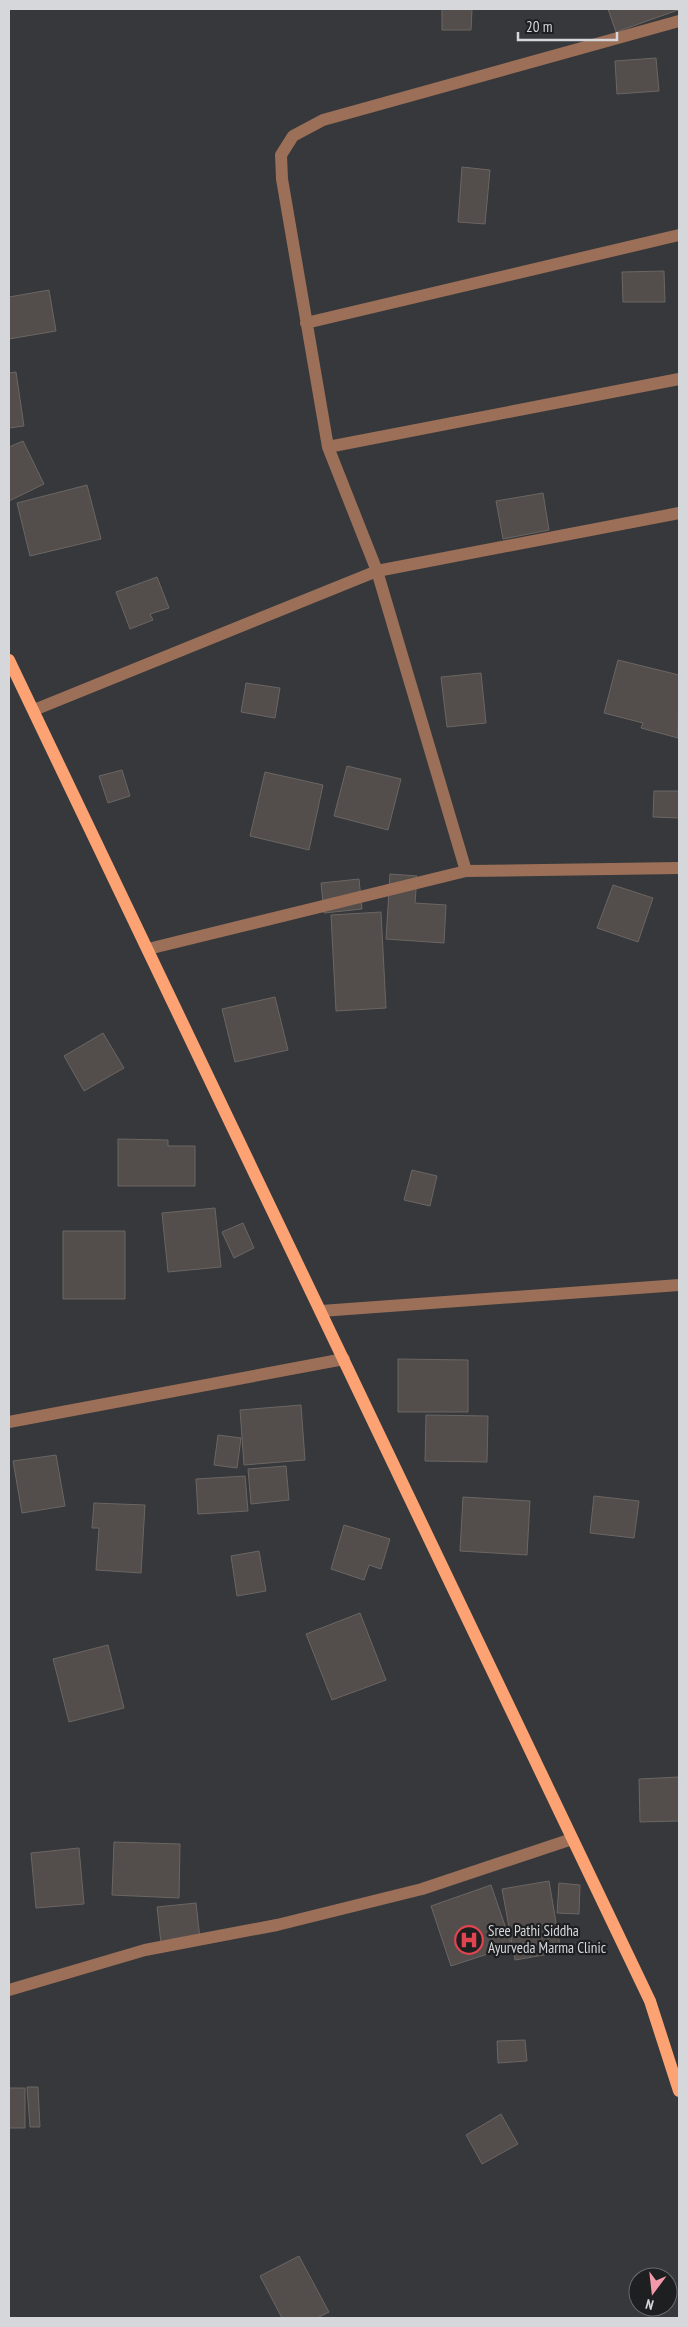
<svg xmlns="http://www.w3.org/2000/svg" width="688" height="2327" font-family="'PT Sans Narrow',sans-serif">
	<style>
		.building { fill: #534e4c; stroke: #6b6663 }
		.lines { fill: none; stroke-linecap: round; stroke-linejoin: round }
		.minor { stroke: #9b6f58; stroke-width: 12 }
		.major { stroke: #fda272; stroke-width: 12 }
		.labels { text-anchor: middle; stroke-width: 4.5; stroke-linejoin: round; paint-order: stroke }
		.poi-label { font-size: 15px; fill: #d6d7da; stroke: #1e1f21; text-anchor: start }
	</style>
	<rect width="100%" height="100%" fill="#36383b"/>
	<path class="building" d="M442,9H472L471,30H442Z
		M608,9H678V10L616,32Z
		M656,58L659,91L617,94L615,61Z
		M462,167L490,170L485,224L458,222Z
		M664,271L665,302H623L622,272Z
		M49,290L56,331L9,339V297Z
		M16,372L24,426L9,428V373Z
		M23,441L44,484L9,501V447Z
		M87,485L101,539L30,556L17,503Z
		M543,493L549,530L503,539L496,501Z
		M157,577L169,608L150,614L153,620L130,629L116,592Z
		M618,660L679,675L678,738L641,728L643,723L604,713Z
		M481,673L486,723L447,727L441,677Z
		M246,683L280,688L275,718L241,712Z
		M347,766L401,779L388,830L334,816Z
		M122,770L130,796L108,803L99,776Z
		M265,772L323,785L309,850L250,836Z
		M654,791H679V818L653,817Z
		M390,874L417,876L415,903L446,905L444,943L386,939Z
		M359,879L362,909L324,913L321,883Z
		M613,885L653,898L638,942L597,928Z
		M381,912L386,1008L336,1011L331,915Z
		M275,997L288,1050L235,1062L222,1009Z
		M103,1033L124,1068L84,1091L64,1056Z
		M118,1139L168,1140V1146H195V1186H118Z
		M412,1170L437,1176L430,1206L404,1200Z
		M215,1208L221,1267L168,1272L162,1213Z
		M243,1223L254,1248L234,1258L222,1232Z
		M63,1231H125V1299H63Z
		M398,1359L468,1360V1412H398Z
		M301,1405L305,1460L244,1465L240,1410Z
		M426,1415L488,1416L487,1462L425,1461Z
		M218,1435L241,1438L237,1468L214,1465Z
		M56,1455L65,1506L22,1513L13,1461Z
		M286,1466L289,1500L251,1504L248,1469Z
		M245,1476L248,1511L198,1514L196,1479Z
		M594,1496L639,1501L634,1538L590,1533Z
		M463,1497L530,1501L527,1555L460,1551Z
		M94,1503L145,1505L141,1573L96,1570L99,1528H92Z
		M344,1525L390,1539L381,1569L369,1565L364,1580L331,1569Z
		M259,1551L266,1591L237,1596L231,1556Z
		M360,1613L386,1680L332,1700L306,1634Z
		M108,1645L124,1708L69,1722L53,1659Z
		M679,1777V1821L640,1822L639,1779Z
		M114,1842L180,1844L179,1898L112,1895Z
		M79,1848L84,1904L36,1908L31,1853Z
		M549,1881L561,1952L515,1960L502,1889Z
		M559,1883L580,1885L579,1914L557,1913Z
		M491,1885L512,1946L451,1966L431,1906Z
		M196,1903L200,1939L161,1943L157,1907Z
		M525,2040L527,2061L498,2063L497,2041Z
		M27,2087H38L40,2127H30Z
		M9,2088H25V2128H9Z
		M501,2114L518,2144L482,2164L466,2135Z
		M299,2256L329,2312L317,2318H282L260,2276Z"/>
	<g class="lines">
		<path class="minor" d="M679,21L323,120L293,136L281,155L282,179L328,447L377,571L679,513
			M306,323L679,235
			M328,447L679,379
			M34,710L377,571L466,871L148,949
			M466,871L679,868
			M321,1311L679,1285
			M9,1422L344,1359
			M9,1990L145,1950L277,1925L422,1889L572,1839"/>
		<path class="major" d="M9,660L650,2001L679,2091"/>
	</g>
	<defs>
		<symbol id="hospital-ring" viewBox="-11 -11 22 22"><circle r="9.5" fill="#1e1f21" stroke="#e0444e" stroke-width="1.5"/><path d="M-5-5h3v3.5h4V-5h3V5h-3V1.5h-4V5h-3Z" fill="#e0444e"/></symbol>
	</defs>
	<g fill-rule="evenodd">
		<use href="#hospital-ring" x="453" y="1924" width="32" height="32"/>
	</g>
	<g class="labels">
		<g class="poi-label">
			<text x="488" y="1936">Sree Pathi Siddha<tspan x="488" dy="17">Ayurveda Marma Clinic</tspan></text>
		</g>
	</g>
	<rect width="688" height="2327" fill="none" stroke="#d6d7da" stroke-width="20"/>
	<g transform="translate(653 2292) rotate(195)"><circle r="24" fill="#1e1f21" stroke="#68696b"/>
	<path d="M0-4L9 19L0 12L-9 19Z" fill="#f39aaa"/>
	<text y="-8" font-size="14" font-weight="bold" text-anchor="middle" fill="#d6d7da">N</text>
	</g>
	<path d="M518 32v8h99v-8" fill="none" stroke="#d6d7da" stroke-width="2.5"/>
	<text x="526" y="32" font-size="15" fill="#d6d7da" stroke="#1e1f21" stroke-width="4" paint-order="stroke">20 m</text>
</svg>
